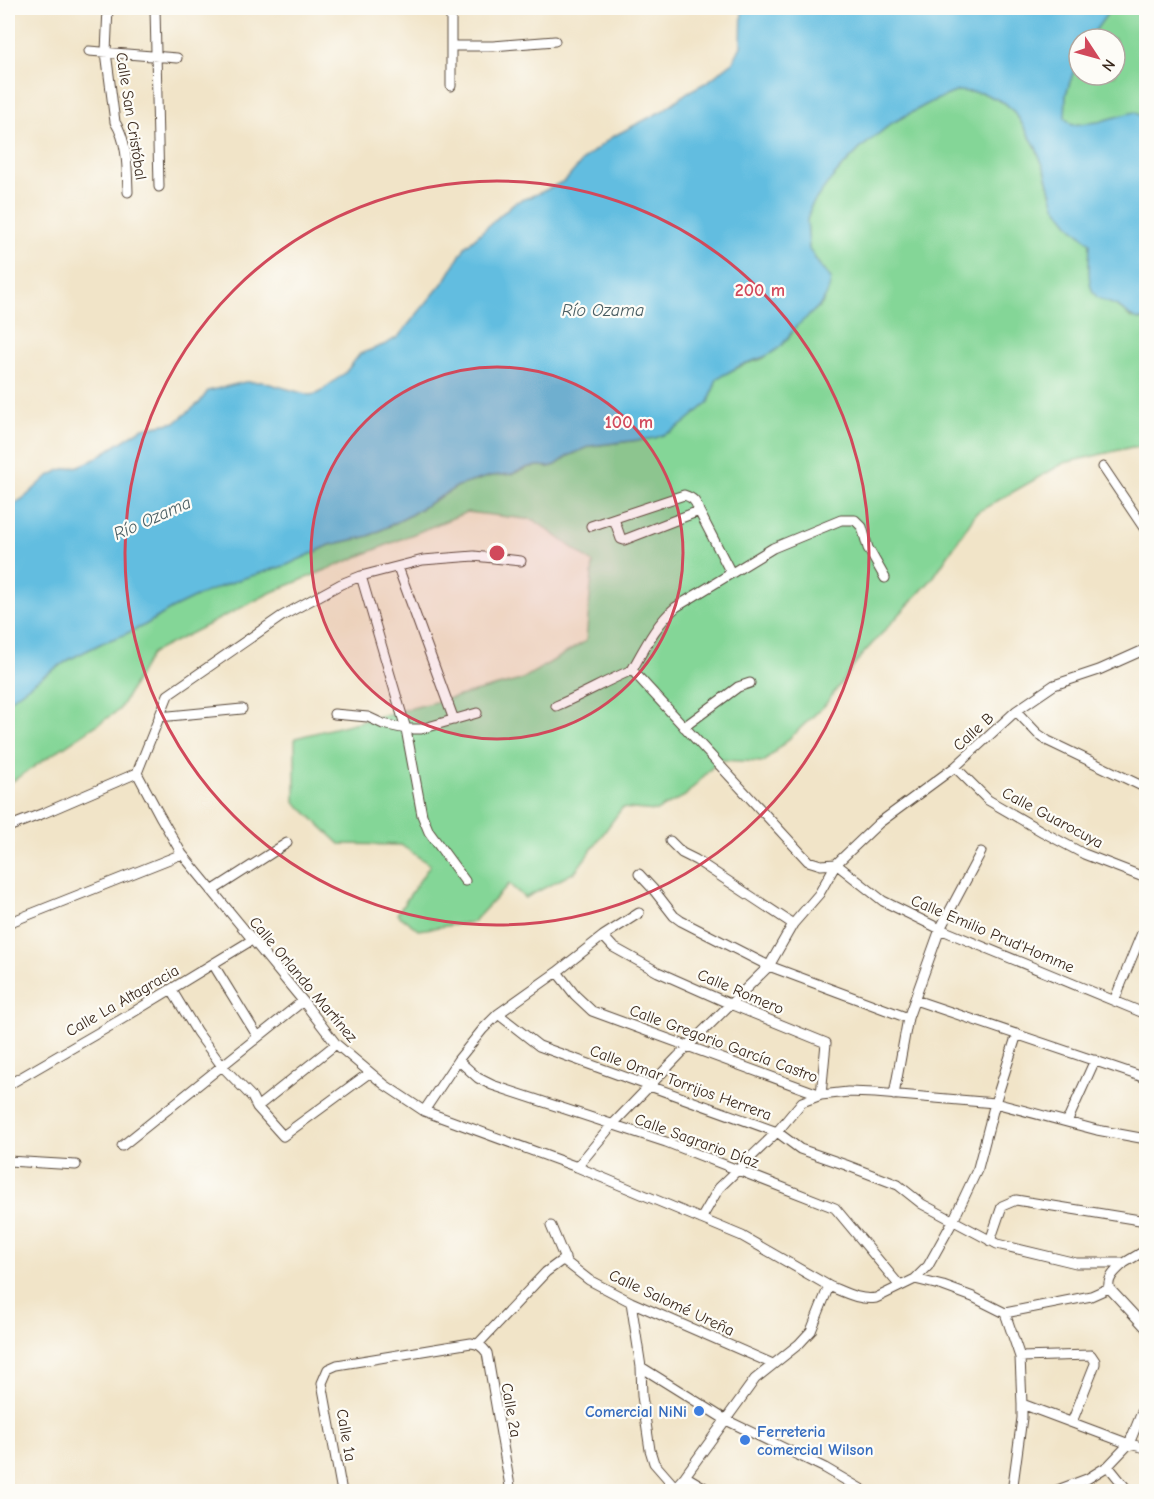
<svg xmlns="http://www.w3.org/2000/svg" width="1154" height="1499" font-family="'Comic Neue',sans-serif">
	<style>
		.green { fill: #84d697; stroke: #60805a; stroke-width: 1.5 }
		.water { fill: #62bde0; stroke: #4e747f; stroke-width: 1.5 }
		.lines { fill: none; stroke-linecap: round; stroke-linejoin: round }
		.street-casing { stroke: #564638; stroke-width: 11 }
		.street { stroke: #fff; stroke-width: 9 }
		.ring { fill: none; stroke: #d1495b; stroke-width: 3 }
		.shop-dot { fill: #3f7fe0; stroke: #fdfcf7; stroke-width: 2 }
		.labels { text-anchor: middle; stroke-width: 4.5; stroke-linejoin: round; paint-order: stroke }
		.street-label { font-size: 16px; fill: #3b2a1e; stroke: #fdfcf7 }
		.shop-label { font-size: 16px; font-weight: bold; fill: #366cbe; stroke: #fdfcf7; text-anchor: end }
		.water-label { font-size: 18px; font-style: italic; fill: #495d62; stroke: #fdfcf7 }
		.centre { fill: #d1495b; stroke: #fdfcf7; stroke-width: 3 }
		.ring-label { font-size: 18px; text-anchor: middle; font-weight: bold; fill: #d1495b; stroke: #fdfcf7; stroke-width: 4.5; stroke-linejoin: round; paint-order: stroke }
	</style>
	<rect width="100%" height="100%" fill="#fdfcf7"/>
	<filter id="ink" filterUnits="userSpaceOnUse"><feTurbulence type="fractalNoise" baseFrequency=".0167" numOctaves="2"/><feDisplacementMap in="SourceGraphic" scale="12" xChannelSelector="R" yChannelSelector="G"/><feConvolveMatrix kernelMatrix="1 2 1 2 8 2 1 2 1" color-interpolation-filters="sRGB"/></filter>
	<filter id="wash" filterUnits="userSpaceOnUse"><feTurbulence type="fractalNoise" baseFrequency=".008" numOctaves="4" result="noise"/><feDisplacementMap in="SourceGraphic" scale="24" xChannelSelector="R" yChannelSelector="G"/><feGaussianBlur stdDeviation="1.35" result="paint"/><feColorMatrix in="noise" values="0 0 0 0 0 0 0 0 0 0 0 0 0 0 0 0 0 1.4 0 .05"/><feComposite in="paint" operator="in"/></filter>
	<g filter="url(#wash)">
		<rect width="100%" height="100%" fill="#f1e4c8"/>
		<path class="green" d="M1114,8H1146V117L1072,125L1065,118L1066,94L1079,55V75H1115V39H1089L1107,14Z
			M958,91L983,93L1005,103L1016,114L1035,145L1046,173L1052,197L1061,213L1071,226L1090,243L1089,272L1113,304L1122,309L1130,317L1140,320L1146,319V447H1132L1064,463L976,513L933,578L861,656L825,705L764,762L719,760L685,796L656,811L622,808L575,872L525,898L509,884L473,922L419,930L397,914L430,865L401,845L340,844L295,802V738L521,680L586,641L593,563L534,520L467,512L272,592L152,653L119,710L8,784V701L40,678L70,659L104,642L121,636L145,625L171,609L204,593L238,580L287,565L330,545L369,536L407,517L458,486L491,476L512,474L529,467L540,466L549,467L556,465L568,456L591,446L655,438L670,432L683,424L709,402L717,378L745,364L762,359L779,348L790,336L796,326L822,304L830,285L827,273L822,269L809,249L807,220L811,206L827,183L861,148L892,123L933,101Z"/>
		<path class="water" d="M742,8H1114L1107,14L1089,39H1079V55L1066,94L1065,118L1072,125L1098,122L1134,112L1143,117H1146V319C1134,322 1131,316 1122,309C1115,303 1104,303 1097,297C1085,287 1090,257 1090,243L1071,226L1055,206L1046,173L1035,145L1016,114L1005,103L983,93L958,91L933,101L892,123L861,148L840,169L827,184L811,206L807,220L809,249L822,269L831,278C828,304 814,310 797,326C791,332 786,341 780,347C770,356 758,359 746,363C736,367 727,374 717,378L709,402L683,424L670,432L655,438L591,446L568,456L556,465L549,467L540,466L529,467L512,474L491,476L458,486L407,517L369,536L330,545L287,565L238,580L204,593L171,609L145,625L121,636L104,642L70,659L40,678L8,701V508L24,498L47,477L60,470L79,466L93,460L143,428L176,422L200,402L208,391L245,382H263L309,395L317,394L345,373L360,354L386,344L398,337L446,279L465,247L514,203L542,192L566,180L585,158L612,137L662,111L688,92L707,82L733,62L741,46Z"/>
	</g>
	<g filter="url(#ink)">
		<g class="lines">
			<defs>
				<path id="street" d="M108,8L106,52L115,122C128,142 127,169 128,192
					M155,8L159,187
					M451,8V86
					M452,46H493L555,41
					M89,51L177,58
					M1103,467L1146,531
					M614,519L621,539L624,540L699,511
					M591,526L684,495C694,498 696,502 699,511L731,573
					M398,567L454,720
					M361,576L406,729H421L477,713
					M632,670C645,647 656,624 676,607L773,548L841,520H855L862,527L868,548L885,578
					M556,706C582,695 606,681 632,670L808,861L821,865L836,864
					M1016,711L1038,734L1048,741L1146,788
					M334,714L368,717L383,724L406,729L422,815L429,832L465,881
					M159,717L242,709
					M684,727L738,687L750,683
					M955,767L988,800L1043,832L1084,854L1146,878
					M137,773L168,695L282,616L341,584L361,576L423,560L474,556L521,561
					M8,827L44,813L137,773L160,816L182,854L303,1001L336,1044L385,1085L424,1111L577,1167L742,1236L829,1286
					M670,841L682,853L696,860L793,924
					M836,864L883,901L940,929L1146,1014
					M639,874L653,889L674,916L681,921L769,966L908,1018
					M212,891L287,843
					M8,923L182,854
					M603,936L613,947L658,972L730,1004L826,1043L821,1095L802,1102L777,1132L719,1188L701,1219
					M213,964L258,1037
					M557,972L575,995L592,1011L821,1095L848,1092L875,1093L995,1103L1097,1130L1146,1139
					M171,989L197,1032L222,1066L252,1097L257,1107L283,1136L369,1073
					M915,1000L1146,1078
					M1114,1001L1146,923
					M498,1014L539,1046L777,1132L800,1149L846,1165L898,1185L922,1204L997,1244L1076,1263H1124L1146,1250
					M458,1060L478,1078L492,1085L666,1142L835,1208L900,1286
					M8,1085L122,1019L252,940
					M894,1095L908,1018L940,929L981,852
					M257,1107L336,1044
					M424,1111L458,1060L483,1029L498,1014L557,972L603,936L639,913
					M1067,1122L1095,1060
					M122,1146L303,1001
					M8,1161L76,1165
					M577,1167L612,1125L688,1046L769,966L793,924L819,894L836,864L879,823L955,767L1016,711L1054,685L1099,670L1146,649
					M551,1226L566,1262L589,1280L631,1302L773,1364
					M990,1241L1002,1206L1016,1200L1146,1221
					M915,1279L943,1286L973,1297L1005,1313L1020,1357L1022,1404V1418L1012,1492
					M1109,1288C1107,1277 1117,1270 1124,1263
					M631,1302L641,1367L642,1396L650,1450L654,1463L675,1487
					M1005,1313L1091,1296L1109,1288L1146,1328
					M478,1344L546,1272L565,1258
					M1020,1357L1091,1355L1095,1361V1364L1072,1422
					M641,1367L726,1420L825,1468L866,1492
					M1022,1404L1129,1444L1146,1448
					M1108,1466L1129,1492
					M685,1476L712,1492
					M342,1492L322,1383L328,1369L337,1365L471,1343C479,1344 482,1346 487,1353L511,1492
					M671,1492L685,1476L755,1379L799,1344L811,1331L829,1286C844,1292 860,1301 876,1298L915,1279L928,1266L953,1221L978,1168L995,1103L1017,1034
					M1051,1492L1055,1491L1087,1479L1108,1466L1129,1444L1146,1402"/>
			</defs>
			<use href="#street" class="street-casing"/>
			<use href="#street" class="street"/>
		</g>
	</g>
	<circle cx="497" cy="553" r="186" fill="#d1495b" fill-opacity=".12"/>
	<g class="ring">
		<circle cx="497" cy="553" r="186"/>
		<circle cx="497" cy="553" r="372"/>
	</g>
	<g class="shop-dot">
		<circle cx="699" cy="1411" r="6"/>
		<circle cx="745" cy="1440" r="6"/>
	</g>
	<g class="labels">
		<g class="street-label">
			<text transform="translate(132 116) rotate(81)" y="6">Calle San Cristóbal</text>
			<text transform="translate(973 731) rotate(-42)" y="6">Calle B</text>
			<text transform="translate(1053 817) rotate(28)" y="6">Calle Guarocuya</text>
			<text transform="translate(993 933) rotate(23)" y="6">Calle Emilio Prud'Homme</text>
			<text transform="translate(304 979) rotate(50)" y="6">Calle Orlando Martínez</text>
			<text transform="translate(741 991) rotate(23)" y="6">Calle Romero</text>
			<text transform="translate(122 1000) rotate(-30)" y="6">Calle La Altagracia</text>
			<text transform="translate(724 1043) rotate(20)" y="6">Calle Gregorio García Castro</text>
			<text transform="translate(681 1082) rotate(20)" y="6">Calle Omar Torrijos Herrera</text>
			<text transform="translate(697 1140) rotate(20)" y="6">Calle Sagrario Díaz</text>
			<text transform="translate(672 1302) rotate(25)" y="6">Calle Salomé Ureña</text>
			<text transform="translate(512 1410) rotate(80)" y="6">Calle 2a</text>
			<text transform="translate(347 1435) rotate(80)" y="6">Calle 1a</text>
		</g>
		<g class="shop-label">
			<text x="687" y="1417">Comercial NiNi</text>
			<text x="757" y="1437" text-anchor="start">Ferreteria<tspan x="757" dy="18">comercial Wilson</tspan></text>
		</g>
		<g class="water-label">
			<text x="603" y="316">Río Ozama</text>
			<text transform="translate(152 518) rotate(-24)" y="6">Río Ozama</text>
		</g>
	</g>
	<circle cx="497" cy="553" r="9" class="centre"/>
	<g class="ring-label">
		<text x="760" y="296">200 m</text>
		<text x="629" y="428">100 m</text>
	</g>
	<rect width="1154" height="1499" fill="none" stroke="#fdfcf7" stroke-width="30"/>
	<g transform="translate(1097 57) rotate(126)"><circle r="28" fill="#fdfcf7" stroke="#afa8a0" stroke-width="1.5"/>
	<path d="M0-4.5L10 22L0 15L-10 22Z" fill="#d1495b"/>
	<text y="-9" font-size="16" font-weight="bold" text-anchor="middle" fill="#3b2a1e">N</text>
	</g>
</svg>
